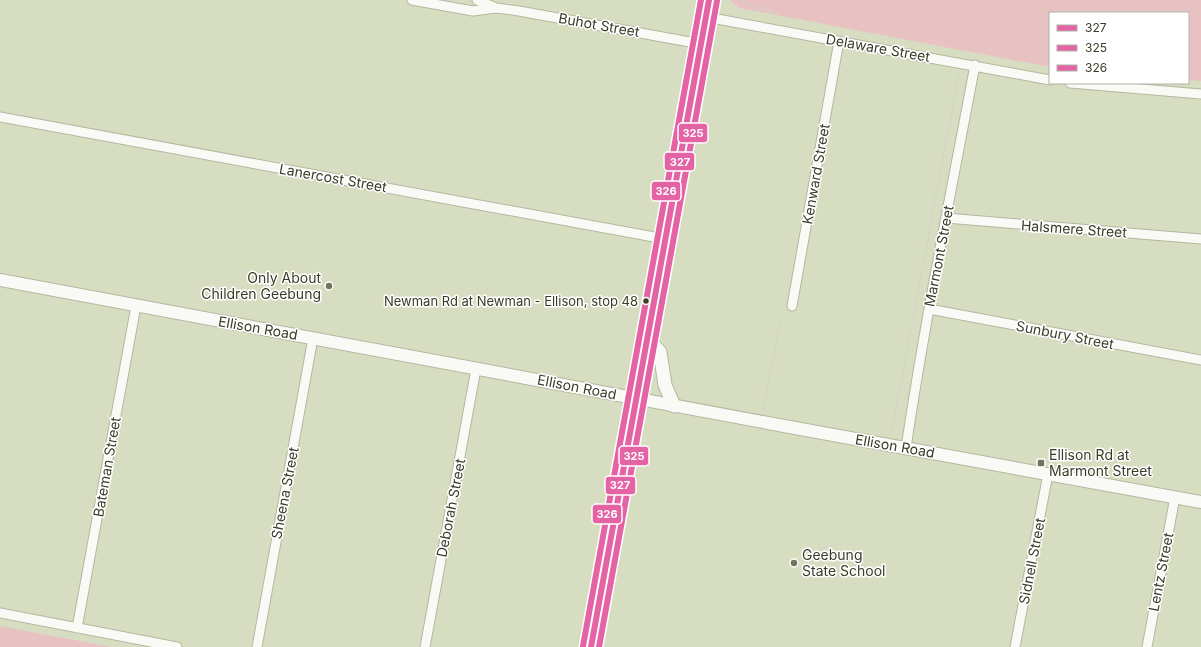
<svg xmlns="http://www.w3.org/2000/svg" width="1201" height="647" font-family="Inter,sans-serif">
	<style>
		.green { fill: #e8c2c3 }
		.lines { fill: none; stroke-linecap: round; stroke-linejoin: round }
		.minor-casing { stroke: #b3b8a0; stroke-width: 11 }
		.tertiary-casing { stroke: #b3b8a0; stroke-width: 14 }
		.secondary-casing { stroke: #b3b8a0; stroke-width: 15 }
		.path { stroke: #d1d3c9; stroke-width: 2; stroke-dasharray: 2 2; stroke-linecap: butt }
		.minor { stroke: #f9faf6; stroke-width: 9 }
		.tertiary { stroke: #f9faf6; stroke-width: 12 }
		.secondary { stroke: #f9faf6; stroke-width: 13 }
		.bus-1-casing { stroke: #fff; stroke-width: 9 }
		.bus-2-casing { stroke: #fff; stroke-width: 9 }
		.bus-3-casing { stroke: #fff; stroke-width: 9 }
		.bus-1 { stroke: #e463a4; stroke-width: 6 }
		.bus-2 { stroke: #e463a4; stroke-width: 6 }
		.bus-3 { stroke: #e463a4; stroke-width: 6 }
		.poi-dot { fill: #70755d; stroke: #fff; stroke-width: 1.5 }
		.bus-dot { fill: #393d27; stroke: #fff; stroke-width: 1.5 }
		.labels { text-anchor: middle; stroke-width: 3; stroke-linejoin: round; paint-order: stroke }
		.bus-label { font-size: 13px; fill: #393d27; stroke: #fff; text-anchor: end }
		.street-label { font-size: 14px; fill: #393d27; stroke: #fff }
		.poi-label { font-size: 14px; fill: #393d27; stroke: #fff; text-anchor: start }
		.line-badge { stroke: #fff; stroke-width: 1.5 }
		.badge-label { font-size: 11px; text-anchor: middle; font-weight: bold; fill: #fff }
	</style>
	<rect width="100%" height="100%" fill="#d7ddc0"/>
	<path class="green" d="M730,0H1201V81L1188,80V13H1050V67L739,8Z
		M0,626L111,647H0Z"/>
	<g class="lines">
		<defs>
			<path id="minor" d="M412,0L473,11L496,8L519,11L701,44
				M477,0L496,8
				M706,17L1050,80
				M1070,83L1201,94
				M0,117L665,239
				M946,218L1201,239
				M792,306L839,41
				M929,309L1201,360
				M906,448C925,320 951,192 975,65
				M0,613L177,647
				M77,628L136,306
				M257,647L313,338
				M425,647L476,369
				M1015,647L1048,474
				M1147,647L1175,497"/>
			<path id="tertiary" d="M0,280L795,428L1201,502"/>
			<path id="secondary" d="M647,338L660,352L665,385L674,406
				M591,647L709,0"/>
		</defs>
		<use href="#minor" class="minor-casing"/>
		<use href="#tertiary" class="tertiary-casing"/>
		<use href="#secondary" class="secondary-casing"/>
		<path class="path" d="M743,0L748,5L776,13L775,20
			M895,0V1
			M763,409L780,322L786,313
			M892,431L959,73"/>
		<use href="#minor" class="minor"/>
		<use href="#tertiary" class="tertiary"/>
		<use href="#secondary" class="secondary"/>
		<defs>
			<path id="bus-1" d="M591,647L709,0"/>
			<path id="bus-2" d="M599,647L717,1"/>
			<path id="bus-3" d="M583,646L701,0"/>
		</defs>
		<use href="#bus-1" class="bus-1-casing"/>
		<use href="#bus-2" class="bus-2-casing"/>
		<use href="#bus-3" class="bus-3-casing"/>
		<use href="#bus-1" class="bus-1"/>
		<use href="#bus-2" class="bus-2"/>
		<use href="#bus-3" class="bus-3"/>
	</g>
	<g class="poi-dot">
		<circle cx="329" cy="286" r="4"/>
		<rect x="1037" y="459" width="8" height="8" rx="2"/>
		<circle cx="794" cy="563" r="4"/>
	</g>
	<circle class="bus-dot" cx="646" cy="301" r="3.5"/>
	<g class="labels">
		<g class="bus-label">
			<text x="638" y="306">Newman Rd at Newman - Ellison, stop 48</text>
		</g>
		<g class="street-label">
			<text transform="translate(599 25) rotate(10)" y="5">Buhot Street</text>
			<text transform="translate(878 48) rotate(10)" y="5">Delaware Street</text>
			<text transform="translate(816 174) rotate(-80)" y="5">Kenward Street</text>
			<text transform="translate(333 178) rotate(10)" y="5">Lanercost Street</text>
			<text transform="translate(1074 229) rotate(4)" y="5">Halsmere Street</text>
			<text transform="translate(939 256) rotate(-79)" y="5">Marmont Street</text>
			<text transform="translate(258 328) rotate(10)" y="5">Ellison Road</text>
			<text transform="translate(1065 335) rotate(11)" y="5">Sunbury Street</text>
			<text transform="translate(577 387) rotate(11)" y="5">Ellison Road</text>
			<text transform="translate(895 446) rotate(10)" y="5">Ellison Road</text>
			<text transform="translate(107 467) rotate(-80)" y="5">Bateman Street</text>
			<text transform="translate(285 493) rotate(-79)" y="5">Sheena Street</text>
			<text transform="translate(451 508) rotate(-79)" y="5">Deborah Street</text>
			<text transform="translate(1032 561) rotate(-79)" y="5">Sidnell Street</text>
			<text transform="translate(1161 572) rotate(-79)" y="5">Lentz Street</text>
		</g>
		<g class="poi-label">
			<text x="321" y="283" text-anchor="end">Only About<tspan x="321" dy="16">Children Geebung</tspan></text>
			<text x="1049" y="460">Ellison Rd at<tspan x="1049" dy="16">Marmont Street</tspan></text>
			<text x="802" y="560">Geebung<tspan x="802" dy="16">State School</tspan></text>
		</g>
	</g>
	<g class="line-badge">
		<rect x="678" y="123" width="30" height="20" rx="4" fill="#e463a4"/>
		<rect x="664" y="152" width="31" height="19" rx="4" fill="#e463a4"/>
		<rect x="651" y="181" width="30" height="20" rx="4" fill="#e463a4"/>
		<rect x="619" y="446" width="30" height="20" rx="4" fill="#e463a4"/>
		<rect x="605" y="476" width="31" height="19" rx="4" fill="#e463a4"/>
		<rect x="592" y="504" width="30" height="20" rx="4" fill="#e463a4"/>
	</g>
	<g class="badge-label">
		<text x="693" y="137">325</text>
		<text x="680" y="166">327</text>
		<text x="666" y="195">326</text>
		<text x="634" y="460">325</text>
		<text x="620" y="489">327</text>
		<text x="607" y="518">326</text>
	</g>
	<rect x="1049" y="12" width="140" height="72" fill="#ffffff" stroke="#b0b1a9"/>
	<rect x="1057" y="25" width="20" height="6" fill="#e463a4" stroke="#b0b1a9"/>
	<text x="1085" y="32" font-size="12" fill="#393d27">327</text>
	<rect x="1057" y="45" width="20" height="6" fill="#e463a4" stroke="#b0b1a9"/>
	<text x="1085" y="52" font-size="12" fill="#393d27">325</text>
	<rect x="1057" y="65" width="20" height="6" fill="#e463a4" stroke="#b0b1a9"/>
	<text x="1085" y="72" font-size="12" fill="#393d27">326</text>
</svg>
